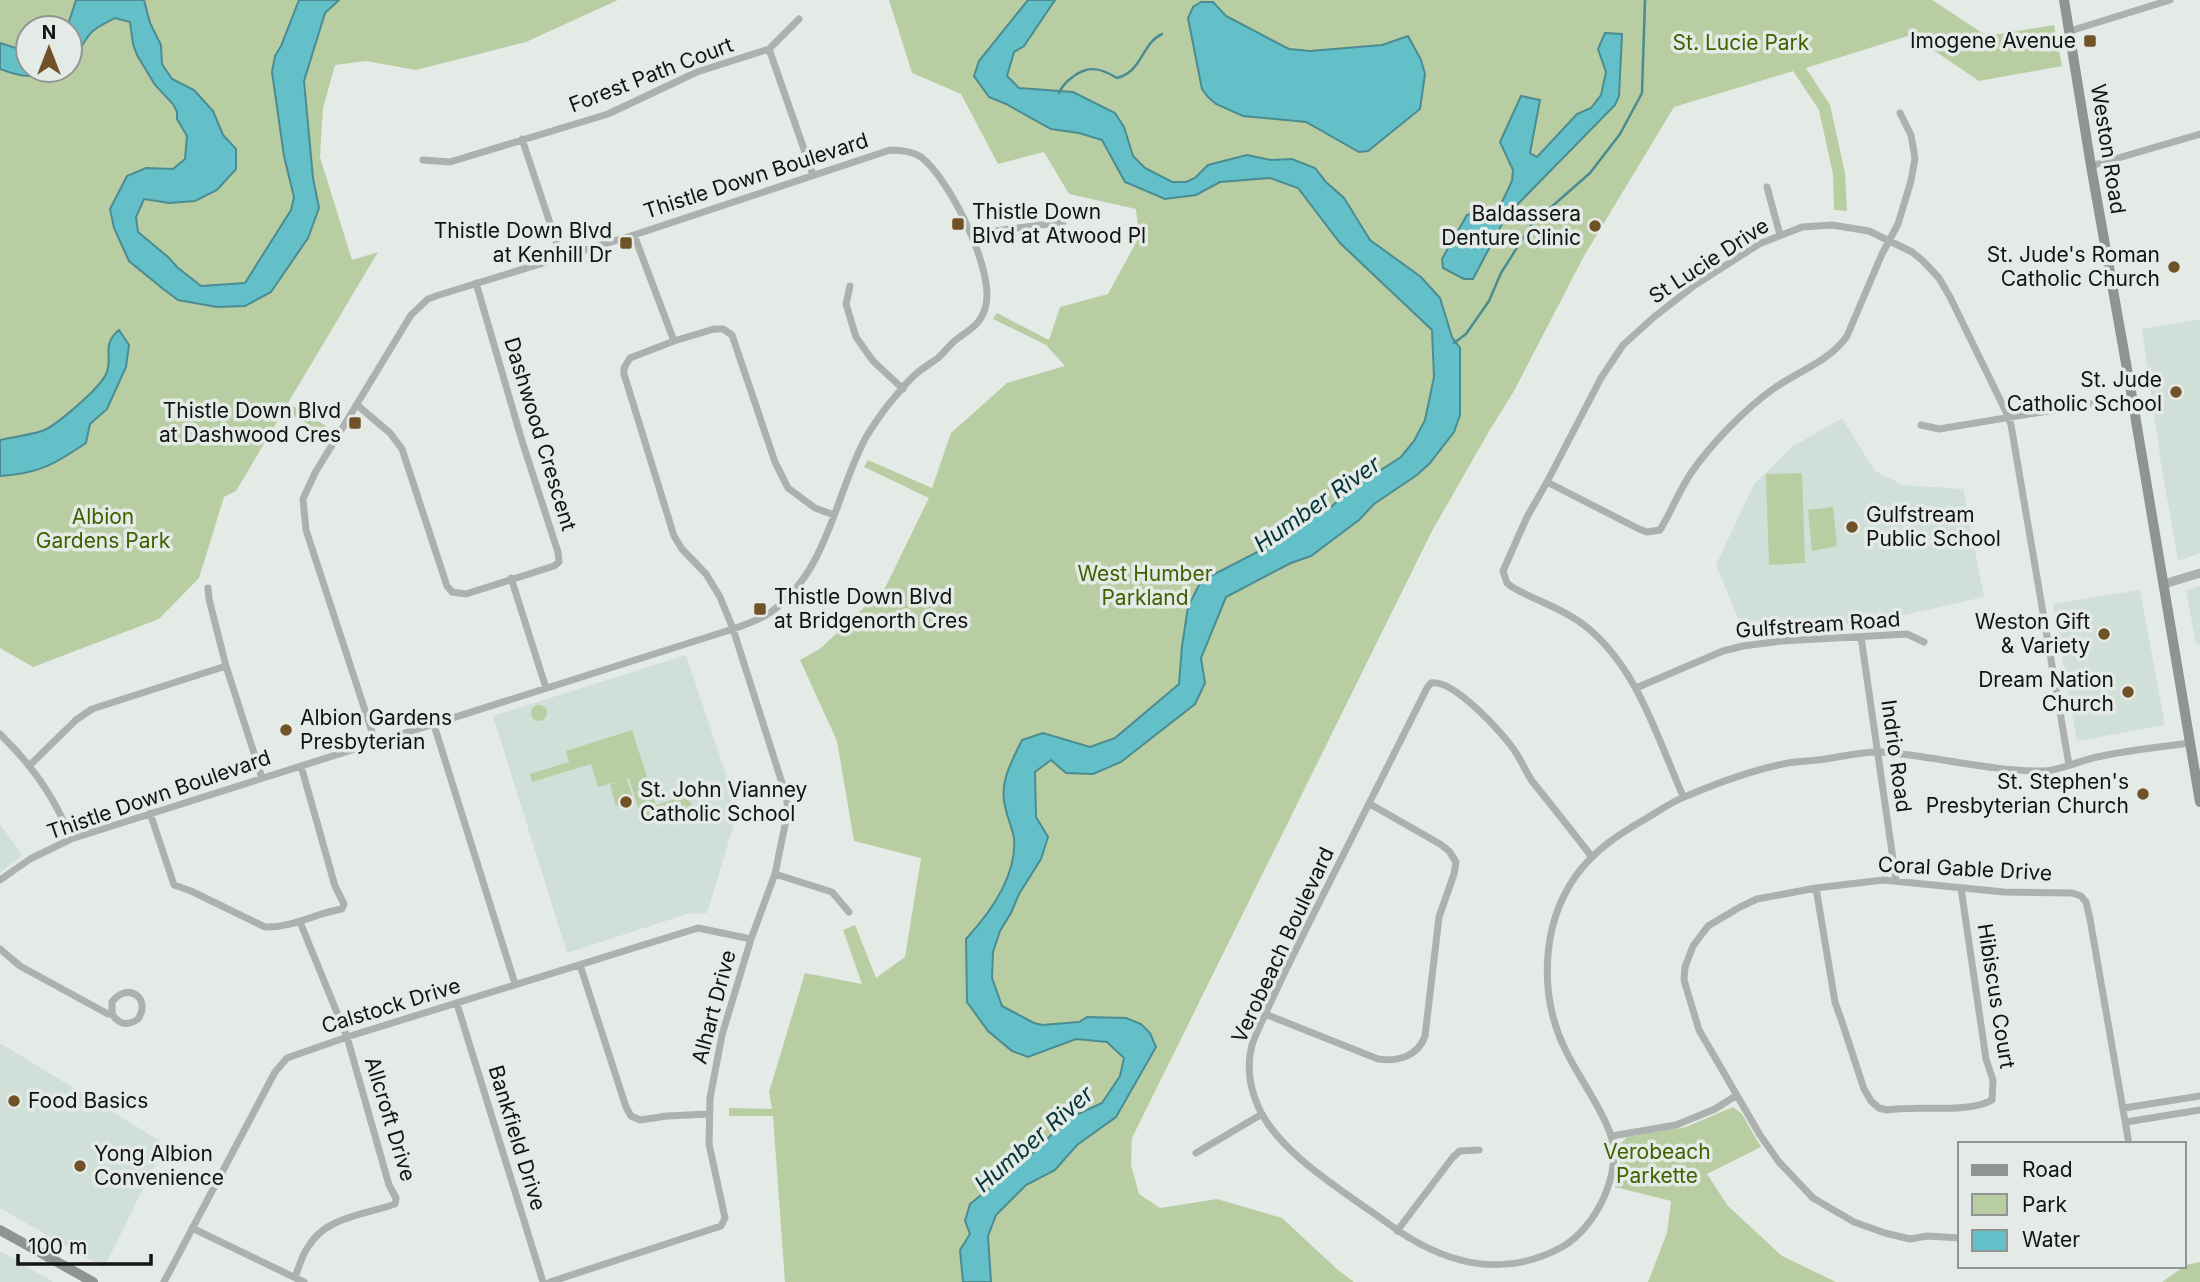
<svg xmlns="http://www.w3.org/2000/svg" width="2200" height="1282" font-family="Inter,sans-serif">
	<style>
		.built { fill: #d0dfd8 }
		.green { fill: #b9cda2; fill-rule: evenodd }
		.water { fill: #63c0c8; stroke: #4b8c92; stroke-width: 2 }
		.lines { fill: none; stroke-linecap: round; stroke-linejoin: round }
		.stream { stroke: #4b8c92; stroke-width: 2.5 }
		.minor { stroke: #acb0af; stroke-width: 7 }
		.tertiary { stroke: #acb0af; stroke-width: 9 }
		.secondary { stroke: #8e9393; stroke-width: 10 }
		.poi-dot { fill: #715227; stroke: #e4ebe7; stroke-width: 2.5 }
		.labels { text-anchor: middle; stroke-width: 7; stroke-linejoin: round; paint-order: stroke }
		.poi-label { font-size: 21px; fill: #121413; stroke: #e4ebe7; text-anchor: end }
		.park-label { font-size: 21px; fill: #416000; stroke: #e4ebe7 }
		.street-label { font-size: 21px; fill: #121413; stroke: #e4ebe7 }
		.water-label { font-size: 23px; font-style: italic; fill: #053438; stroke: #e4ebe7 }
	</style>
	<rect width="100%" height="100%" fill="#e4ebe7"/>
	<path class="built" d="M2200,319V553L2178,561L2161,463L2142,329Z
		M1842,418L1875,471L1903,485L1963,489L1984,597L1863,624L1771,627L1744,632L1716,565L1754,484L1792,447Z
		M2200,586V643L2196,644L2186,590Z
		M2140,590L2165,725L2077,741L2053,604Z
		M686,655L728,780L734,824L707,913L687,914L567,953L493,716Z
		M0,824L22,855L0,873Z
		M0,1043L165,1144L104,1268L0,1208Z
		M0,1251L53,1282H0Z"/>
	<path class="green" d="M0,0H618L526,42L416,70L366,61L335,65L323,108L320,157L352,260L378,252L288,403L326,426L322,433L284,410L236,491L224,497L199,578L159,619L33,667L0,648ZM28,28H70V70H28Z
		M889,0H1932L1987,36L2054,25L2062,66L1979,81L1911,35L1806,68L1830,105L1845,173L1847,211L1834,210L1833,174L1819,110L1793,71L1674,107L1584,256L1514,391L1488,433L1432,531L1132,1138L1131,1165L1139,1194L1160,1208L1217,1199L1282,1218L1338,1270L1354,1282H785L773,1116H729V1108L772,1109L769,1092L805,973L862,984L843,930L855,925L876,978L905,957L921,858L854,841L837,741L800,660L821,648L885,588L929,498L864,467L868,460L932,488L951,433L1007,383L1065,366L1046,345L993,319L997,313L1049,340L1060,307L1108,294L1139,237L1136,209L1069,194L1044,152L998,164L961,94L912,73Z
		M1802,473L1805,563L1769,565L1766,474Z
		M1833,507L1837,546L1812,551L1808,510Z
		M531 713a8 8 0 1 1 16 0a8 8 0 1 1-16 0Z
		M632,730L656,805L688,795L693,809L643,824L629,778L627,779L632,795L628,802L616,806L610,785L619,781L598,787L591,764L532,782L530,774L569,762L566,751Z
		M1733,1107L1742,1114L1761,1147L1707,1174L1728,1206L1782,1256L1836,1282H1648L1667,1233L1671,1201L1615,1187L1620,1164V1144L1627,1137L1686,1127Z
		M2200,1262V1282H2162L2186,1265Z"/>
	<path class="water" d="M76,0H144L150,23L161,45L162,64L172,79L194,90L213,111L223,135L236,149V169L217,190L195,201L169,203L144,199L136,217L138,232L168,257L177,267L201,286L245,283L291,210L294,197L284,156L272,72L275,56L281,46L299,0H339L325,13L304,81L313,178L319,208L308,238L271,292L245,306L217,307L178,300L162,288L129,261L114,228L110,209L127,176L146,168L173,169L185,159L187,136L177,119V112L173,104L155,85L137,55L133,44L130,22L115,18C106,23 93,28 87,38C80,48 80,52 70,61V28H67Z
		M1028,0H1055L1024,46L1014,52L1007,76L1019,88L1073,92L1115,113L1124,127L1133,156L1145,168L1172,182H1186L1195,178L1208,165L1247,155L1271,160L1292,159L1315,168L1326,182L1344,198L1370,240L1421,277L1440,298L1452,337L1460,348V415L1454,432L1430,463L1417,475L1374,504L1359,520L1311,556L1291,563L1226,597L1201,658L1205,683L1195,704L1121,762L1093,774L1066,773L1051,760L1035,772L1036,817L1048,837L1041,859L1019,894L1011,913L1000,931L993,952L992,978L1002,1006L1034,1023L1042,1025L1079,1022L1087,1017L1126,1018L1141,1024L1150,1033L1156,1047L1116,1117L1077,1145L1055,1170L1026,1185L996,1215L988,1236L991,1282H963L960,1250L970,1234L965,1221L970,1204L1039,1148L1065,1120L1102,1103L1120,1076L1124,1058L1107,1042L1076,1039L1028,1057L1012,1051L988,1031L967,1002L966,939C990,913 1017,875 1014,838C1012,827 1007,817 1005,806C999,782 1012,761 1022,740L1043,733L1090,747L1115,738L1179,684L1182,646L1188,607L1201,581L1269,546L1306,520L1330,508L1348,491L1401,457L1414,441L1425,420L1434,377L1432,330L1340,243L1298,188L1270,178L1220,182L1196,195L1165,199L1125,182L1102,140L1079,133L1051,129L1006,104L989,97L974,76L979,61Z
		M1201,2H1213L1226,16L1289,49L1310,51L1382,45L1408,36L1421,60L1425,74L1420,109L1368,151L1359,152L1306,122L1243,116L1216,104L1208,97L1202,89L1188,18L1193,7Z
		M1605,33L1622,34L1619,96L1615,105L1514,208L1502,224L1473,279H1464L1443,268L1442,259L1467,215L1492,210L1502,202L1512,181L1513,170L1500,142L1521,96L1540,100L1530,153L1537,157L1577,114L1591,108L1601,95L1606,72L1598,49Z
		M0,43L28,52V70H53C32,79 21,77 0,69Z
		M119,330L129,345L126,367L107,409L90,424L86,443C55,464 38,474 0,476V440C14,437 29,435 42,431C56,426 100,388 106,374C114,357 100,346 119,330Z"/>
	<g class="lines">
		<path class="stream" d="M1059,93C1062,86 1065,83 1070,79C1087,65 1099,67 1117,78C1143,71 1141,44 1162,34
			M1454,343L1466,334L1489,301L1501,273L1532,224L1590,173L1620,134L1642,93L1645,0"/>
		<path class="minor" d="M2070,31L2170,0
			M769,49L813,175
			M522,139L561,256
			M423,160L450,162L608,114L697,72L769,49L799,19
			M2091,166L2200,134
			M1767,187L1780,235
			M634,235L674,341
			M973,237L987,232L1063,222
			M850,286L846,304L856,337L873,361L903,389
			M357,405L390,433L402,449L447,586L452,592L466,594L554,566L559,562L558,552L522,441L476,283
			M1921,425L1939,429L2132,397
			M1547,482L1639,529L1647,532L1660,530C1671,512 1679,491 1691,473C1711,444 1744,410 1773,389C1798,371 1829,362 1847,336L1882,254L1898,224L1911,181L1915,158L1911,135L1900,113
			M511,578L546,688
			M208,588L209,599L226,666L262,778
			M1861,637L1896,880
			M1636,688L1723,651L1743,646L1781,641L1907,634L1924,642
			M434,725L515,984
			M0,734C30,763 56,799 71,839
			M30,765L76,720L92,709L226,666
			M1683,796C1657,737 1637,666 1584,625C1562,608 1536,601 1512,587L1507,583L1503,571L1527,517L1547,482L1601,378L1623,345L1654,317L1695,285L1759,244L1802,227L1832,225L1869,231L1912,252L1922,260L1939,278L1950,297L2008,416L2011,425L2069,765
			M150,813L174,885L191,891L265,927C293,928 315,913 342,909L344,904L335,886L301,766
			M1592,857C1572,831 1552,806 1532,781C1526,772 1522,762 1516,753C1505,735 1453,678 1431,683L1427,688C1388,767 1348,846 1308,925C1294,953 1280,982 1267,1010C1262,1022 1256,1033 1252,1045C1247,1063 1249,1084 1256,1101C1273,1150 1345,1192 1386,1222C1439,1262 1500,1281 1562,1247C1596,1228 1624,1171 1610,1133C1599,1103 1578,1077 1565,1049C1539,996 1541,926 1575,877C1594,850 1619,834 1647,818C1661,810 1674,800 1689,795C1720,782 1755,769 1788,763C1800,761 1813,761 1826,759C1844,756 1864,751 1882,752C1935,756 1988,771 2042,771C2060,771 2078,761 2097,757C2127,750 2159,747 2190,743
			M775,874L832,892L849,912
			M0,880L30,859L71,839L733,629C745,625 760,620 771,612C826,572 834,502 862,445C868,432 879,417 888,405C897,395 906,382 917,373C923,368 931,363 938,358C945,352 950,344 957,339C970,329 979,326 985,309C997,274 950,179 921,157C912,151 901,150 890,150L634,235L439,295L428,299L411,315L315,473L303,499L306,530L375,741
			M1816,888L1835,1002L1842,1022L1864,1089L1871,1101L1879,1108L1887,1110C1916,1105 1968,1114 1992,1100L1993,1080L1986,1059L1961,888
			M0,949L20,966L108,1014H112C119,1025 128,1026 138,1019C152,998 127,981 112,1002V1014
			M580,965L626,1107L631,1116L640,1120L667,1116L708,1114
			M457,1004L543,1282
			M1265,1014L1378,1059C1398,1062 1418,1056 1425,1036L1439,917L1454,874L1456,862L1449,851L1440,844L1370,804
			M2124,1108L2200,1096
			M2126,1122L2200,1110
			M1612,1136L1676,1125L1715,1109L1737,1095
			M1196,1153L1262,1114
			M192,1228L304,1282
			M1397,1231L1453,1157L1460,1151L1479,1150
			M1960,1238L1927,1236L1910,1239L1885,1233L1854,1222L1813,1198L1779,1162L1760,1135L1699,1030L1684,980L1685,967L1693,946L1708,926L1740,907L1757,899L1816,888L1883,880L2004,892L2072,893L2081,896L2086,902L2090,919L2129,1144
			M295,1277C299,1267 302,1255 308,1247C325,1218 361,1215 389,1206L395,1204L396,1198L389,1185L347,1037L300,922
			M164,1282L275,1072L287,1058L347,1037L698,928L751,939
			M550,1282L721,1226L725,1218L709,1144L710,1098L722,1035L751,939L775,874L787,815V802L783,786L733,629L720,597L706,574L682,549L674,536L624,374V368L630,358L674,341L714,329H723L732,335L775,462L788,488L815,508L834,515"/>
		<path class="tertiary" d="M2164,584L2200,573"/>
		<path class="secondary" d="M2064,0L2091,166L2132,397L2200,802
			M0,1230L93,1282"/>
	</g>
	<g class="poi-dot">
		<rect x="2083" y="34" width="14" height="14" rx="3.5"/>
		<rect x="951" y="217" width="14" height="14" rx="3.5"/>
		<circle cx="1595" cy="226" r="7"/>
		<rect x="619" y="236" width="14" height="14" rx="3.5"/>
		<circle cx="2174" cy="267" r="7"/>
		<circle cx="2176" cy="392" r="7"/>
		<rect x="348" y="416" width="14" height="14" rx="3.5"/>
		<circle cx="1852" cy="527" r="7"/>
		<rect x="753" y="602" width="14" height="14" rx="3.5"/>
		<circle cx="2104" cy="634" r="7"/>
		<circle cx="2128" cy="692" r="7"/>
		<circle cx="286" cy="730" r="7"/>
		<circle cx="2143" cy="794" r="7"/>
		<circle cx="626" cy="802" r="7"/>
		<circle cx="14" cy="1101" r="7"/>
		<circle cx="80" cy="1166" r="7"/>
	</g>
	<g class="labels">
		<g class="poi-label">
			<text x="2076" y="48">Imogene Avenue</text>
			<text x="972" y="219" text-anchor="start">Thistle Down<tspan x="972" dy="24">Blvd at Atwood Pl</tspan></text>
			<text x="1581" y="221">Baldassera<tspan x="1581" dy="24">Denture Clinic</tspan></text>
			<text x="612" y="238">Thistle Down Blvd<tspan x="612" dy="24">at Kenhill Dr</tspan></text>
			<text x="2160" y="262">St. Jude's Roman<tspan x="2160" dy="24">Catholic Church</tspan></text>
			<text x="2162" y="387">St. Jude<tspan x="2162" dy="24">Catholic School</tspan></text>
			<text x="341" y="418">Thistle Down Blvd<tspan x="341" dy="24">at Dashwood Cres</tspan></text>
			<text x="1866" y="522" text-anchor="start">Gulfstream<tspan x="1866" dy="24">Public School</tspan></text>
			<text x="774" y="604" text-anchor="start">Thistle Down Blvd<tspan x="774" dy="24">at Bridgenorth Cres</tspan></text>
			<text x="2090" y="629">Weston Gift<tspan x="2090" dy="24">&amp; Variety</tspan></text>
			<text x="2114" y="687">Dream Nation<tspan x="2114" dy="24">Church</tspan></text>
			<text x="300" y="725" text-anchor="start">Albion Gardens<tspan x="300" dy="24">Presbyterian</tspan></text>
			<text x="2129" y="789">St. Stephen's<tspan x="2129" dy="24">Presbyterian Church</tspan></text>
			<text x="640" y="797" text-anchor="start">St. John Vianney<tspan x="640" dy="24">Catholic School</tspan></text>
			<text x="28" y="1108" text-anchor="start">Food Basics</text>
			<text x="94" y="1161" text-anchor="start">Yong Albion<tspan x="94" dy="24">Convenience</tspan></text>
		</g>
		<g class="park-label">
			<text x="1741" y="50">St. Lucie Park</text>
			<text x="103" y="524">Albion<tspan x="103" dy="24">Gardens Park</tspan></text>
			<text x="1145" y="581">West Humber<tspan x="1145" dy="24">Parkland</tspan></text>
			<text x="1657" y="1159">Verobeach<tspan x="1657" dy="24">Parkette</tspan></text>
		</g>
		<g class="street-label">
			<text transform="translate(651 75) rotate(-21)" y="7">Forest Path Court</text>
			<text transform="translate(2108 149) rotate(81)" y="7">Weston Road</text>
			<text transform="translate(756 176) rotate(-18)" y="7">Thistle Down Boulevard</text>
			<text transform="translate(1709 261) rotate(-33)" y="7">St Lucie Drive</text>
			<text transform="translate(540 434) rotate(73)" y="7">Dashwood Crescent</text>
			<text transform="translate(1818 625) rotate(-4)" y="7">Gulfstream Road</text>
			<text transform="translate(1896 756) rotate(82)" y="7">Indrio Road</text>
			<text transform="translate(159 795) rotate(-19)" y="7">Thistle Down Boulevard</text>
			<text transform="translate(1965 869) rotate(3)" y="7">Coral Gable Drive</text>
			<text transform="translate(1283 945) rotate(-65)" y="7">Verobeach Boulevard</text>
			<text transform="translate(1996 996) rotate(81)" y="7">Hibiscus Court</text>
			<text transform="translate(391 1006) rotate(-17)" y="7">Calstock Drive</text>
			<text transform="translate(714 1007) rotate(-75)" y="7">Alhart Drive</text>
			<text transform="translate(390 1119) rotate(73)" y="7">Allcroft Drive</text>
			<text transform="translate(517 1138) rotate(73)" y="7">Bankfield Drive</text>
		</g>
		<g class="water-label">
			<text transform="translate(1317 504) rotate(-35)" y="8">Humber River</text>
			<text transform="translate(1034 1139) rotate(-41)" y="8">Humber River</text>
		</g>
	</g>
	<rect x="1958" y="1142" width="228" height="126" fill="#e4ebe7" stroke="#909592" stroke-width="2"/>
	<rect x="1972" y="1165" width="35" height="10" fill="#8e9393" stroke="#909592" stroke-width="2"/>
	<text x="2022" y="1177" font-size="21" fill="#121413">Road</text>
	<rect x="1972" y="1194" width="35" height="21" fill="#b9cda2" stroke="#909592" stroke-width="2"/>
	<text x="2022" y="1212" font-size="21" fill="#121413">Park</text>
	<rect x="1972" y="1230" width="35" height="21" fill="#63c0c8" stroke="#909592" stroke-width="2"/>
	<text x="2022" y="1247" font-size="21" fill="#121413">Water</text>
	<g transform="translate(49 49)"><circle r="33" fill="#e4ebe7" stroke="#909592" stroke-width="2"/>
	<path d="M0-5L12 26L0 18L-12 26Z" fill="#715227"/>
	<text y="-10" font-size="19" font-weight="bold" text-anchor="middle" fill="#121413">N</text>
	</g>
	<path d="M18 1254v10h133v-10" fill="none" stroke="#121413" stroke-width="3.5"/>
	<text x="28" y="1254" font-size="21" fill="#121413" stroke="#e4ebe7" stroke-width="5" paint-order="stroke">100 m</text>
</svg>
